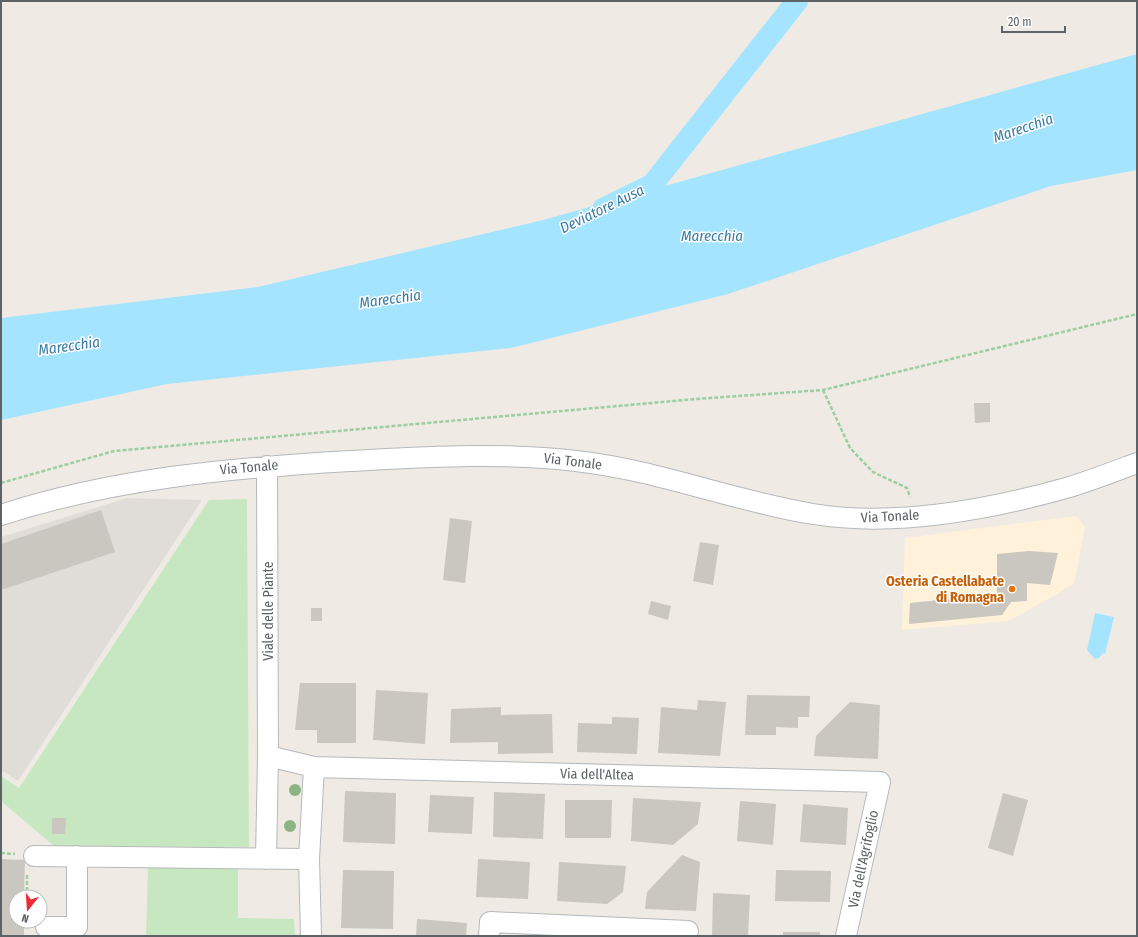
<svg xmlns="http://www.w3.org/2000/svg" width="1138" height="937" font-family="'Fira Sans Condensed',sans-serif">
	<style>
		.commercial { fill: #fff1da }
		.industrial { fill: #e0ddd9 }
		.green { fill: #c6e7c0 }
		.water { fill: #a5e4ff }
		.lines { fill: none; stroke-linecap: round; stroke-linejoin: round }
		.canal { stroke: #a5e4ff; stroke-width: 22 }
		.building { fill: #cac6c0 }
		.minor-casing { stroke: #b5b8bc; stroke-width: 22 }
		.path { stroke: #9ccea2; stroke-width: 2.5; stroke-dasharray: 4 2; stroke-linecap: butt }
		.minor { stroke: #fff; stroke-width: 20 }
		.tree { fill: #8cb382 }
		.food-dot { fill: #e8710a; stroke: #fff; stroke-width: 1.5 }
		.labels { text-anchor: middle; stroke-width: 3; stroke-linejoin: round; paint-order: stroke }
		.street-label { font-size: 14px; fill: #5c6265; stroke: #fff }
		.food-label { font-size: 14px; font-weight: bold; fill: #c56008; stroke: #fff; text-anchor: end }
		.water-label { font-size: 15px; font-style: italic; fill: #387ba3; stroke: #fff }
	</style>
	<rect width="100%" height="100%" fill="#efebe4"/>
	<path class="commercial" d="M1077,516L1085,527L1074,584L1009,621L902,630L905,538Z"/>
	<path class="industrial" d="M127,498L202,500L18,781L1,770V537Z"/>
	<path class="green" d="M247,499L249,847L54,846L1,801V776L19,788L209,500Z
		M148,867L238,868V918L294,919L295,936H146Z"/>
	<path class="water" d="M1137,54V170L1051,186L728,294L511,348L167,384L1,420V318L258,287L543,220Z
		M1095,613L1114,617L1105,654L1103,653L1099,658L1095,659L1087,650Z"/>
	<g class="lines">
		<path class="canal" d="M603,209L652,185L797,1"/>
	</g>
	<path class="building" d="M974,403H990V422L975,423Z
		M101,510L115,552L1,590V544Z
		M450,518L472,521L465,583L443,580Z
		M700,542L719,545L713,585L693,581Z
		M1029,551L1058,553L1050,585L1027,583V601L1011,602L1002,615L909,624L910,603L997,594V554Z
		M651,601L671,606L668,620L648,614Z
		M311,608H322V621H311Z
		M300,683H356V743H317V730H295Z
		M376,690L428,693L425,744L373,740Z
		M747,695L810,696L809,717H798V728L776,727V735H745Z
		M698,700L726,702L720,756L658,753L661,707L697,710Z
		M850,702L880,705L878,759L814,756L816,736Z
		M501,707V715L552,714L553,753L498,754V742L450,743L451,709Z
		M612,717L639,718L637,754L577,752L578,723L612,724Z
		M345,791L396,793L395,844L343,842Z
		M494,792L545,794L543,839L493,837Z
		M1003,793L1028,800L1013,856L988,848Z
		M430,795L474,797L472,834L428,832Z
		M633,798L701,802L698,824L673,845L631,841Z
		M565,800H612L611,838H565Z
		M740,801L776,804L773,845L737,841Z
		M803,804L848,808L846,845L800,842Z
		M52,818H66L65,834H52Z
		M682,855L700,862L696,911L645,909L647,892Z
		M1,859L25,860L24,897H16V921H24V936H1Z
		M478,859L530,862L528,899L476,897Z
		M559,862L626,866L623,892L607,904L557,901Z
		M343,870L394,871L393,929L341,928Z
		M776,870L831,871L830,902L775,901Z
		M713,893L750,895L748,936H712Z
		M417,919L467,923L466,936H416Z
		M783,932H820V936H783Z"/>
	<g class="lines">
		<defs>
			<path id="minor" d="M1,515C114,478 232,468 350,461C425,457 500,452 576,461C657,470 733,501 813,514C893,527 988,510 1066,488C1090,481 1113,472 1137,463
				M268,756L314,767L880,782L846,936
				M34,856L309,859
				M266,859L268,756L267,466
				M46,927H77V856
				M311,936L309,859L314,767
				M489,936L490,922L688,931"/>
		</defs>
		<use href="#minor" class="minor-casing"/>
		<path class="path" d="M823,390L850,448L873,472L907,488L910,497
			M1,483L114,451L696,399L823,390L1137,314
			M1,853L15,854
			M27,897V875"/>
		<use href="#minor" class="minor"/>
	</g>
	<g class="tree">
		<circle cx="295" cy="790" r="6"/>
		<circle cx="290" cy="826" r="6"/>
	</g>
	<circle class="food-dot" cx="1012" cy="589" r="4"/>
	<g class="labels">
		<g class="street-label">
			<text transform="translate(573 461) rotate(7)" y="5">Via Tonale</text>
			<text transform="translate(249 467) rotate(-5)" y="5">Via Tonale</text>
			<text transform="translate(890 516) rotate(-3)" y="5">Via Tonale</text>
			<text transform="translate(268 611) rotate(-90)" y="5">Viale delle Piante</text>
			<text transform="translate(597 774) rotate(1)" y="5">Via dell'Altea</text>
			<text transform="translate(863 859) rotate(-78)" y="5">Via dell'Agrifoglio</text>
		</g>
		<g class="food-label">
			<text x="1004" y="586">Osteria Castellabate<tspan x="1004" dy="16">di Romagna</tspan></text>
		</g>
		<g class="water-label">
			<text transform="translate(1023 128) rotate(-19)" y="5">Marecchia</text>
			<text transform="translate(602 209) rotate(-26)" y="5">Deviatore Ausa</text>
			<text x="712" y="241">Marecchia</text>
			<text transform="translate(390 299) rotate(-8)" y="5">Marecchia</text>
			<text transform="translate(69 346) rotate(-8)" y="5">Marecchia</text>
		</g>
	</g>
	<rect width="1138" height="937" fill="none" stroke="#5c6265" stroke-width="4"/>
	<g transform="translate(28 909) rotate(197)"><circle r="19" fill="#ffffff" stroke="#bec0c1"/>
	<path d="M0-3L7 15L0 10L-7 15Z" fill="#ef2b38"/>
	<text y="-6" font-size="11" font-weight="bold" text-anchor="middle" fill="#5c6265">N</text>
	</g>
	<path d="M1002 26v6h63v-6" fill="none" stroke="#5c6265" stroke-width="2"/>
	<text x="1008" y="26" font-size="12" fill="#5c6265" stroke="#ffffff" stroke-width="3" paint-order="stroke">20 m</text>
</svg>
